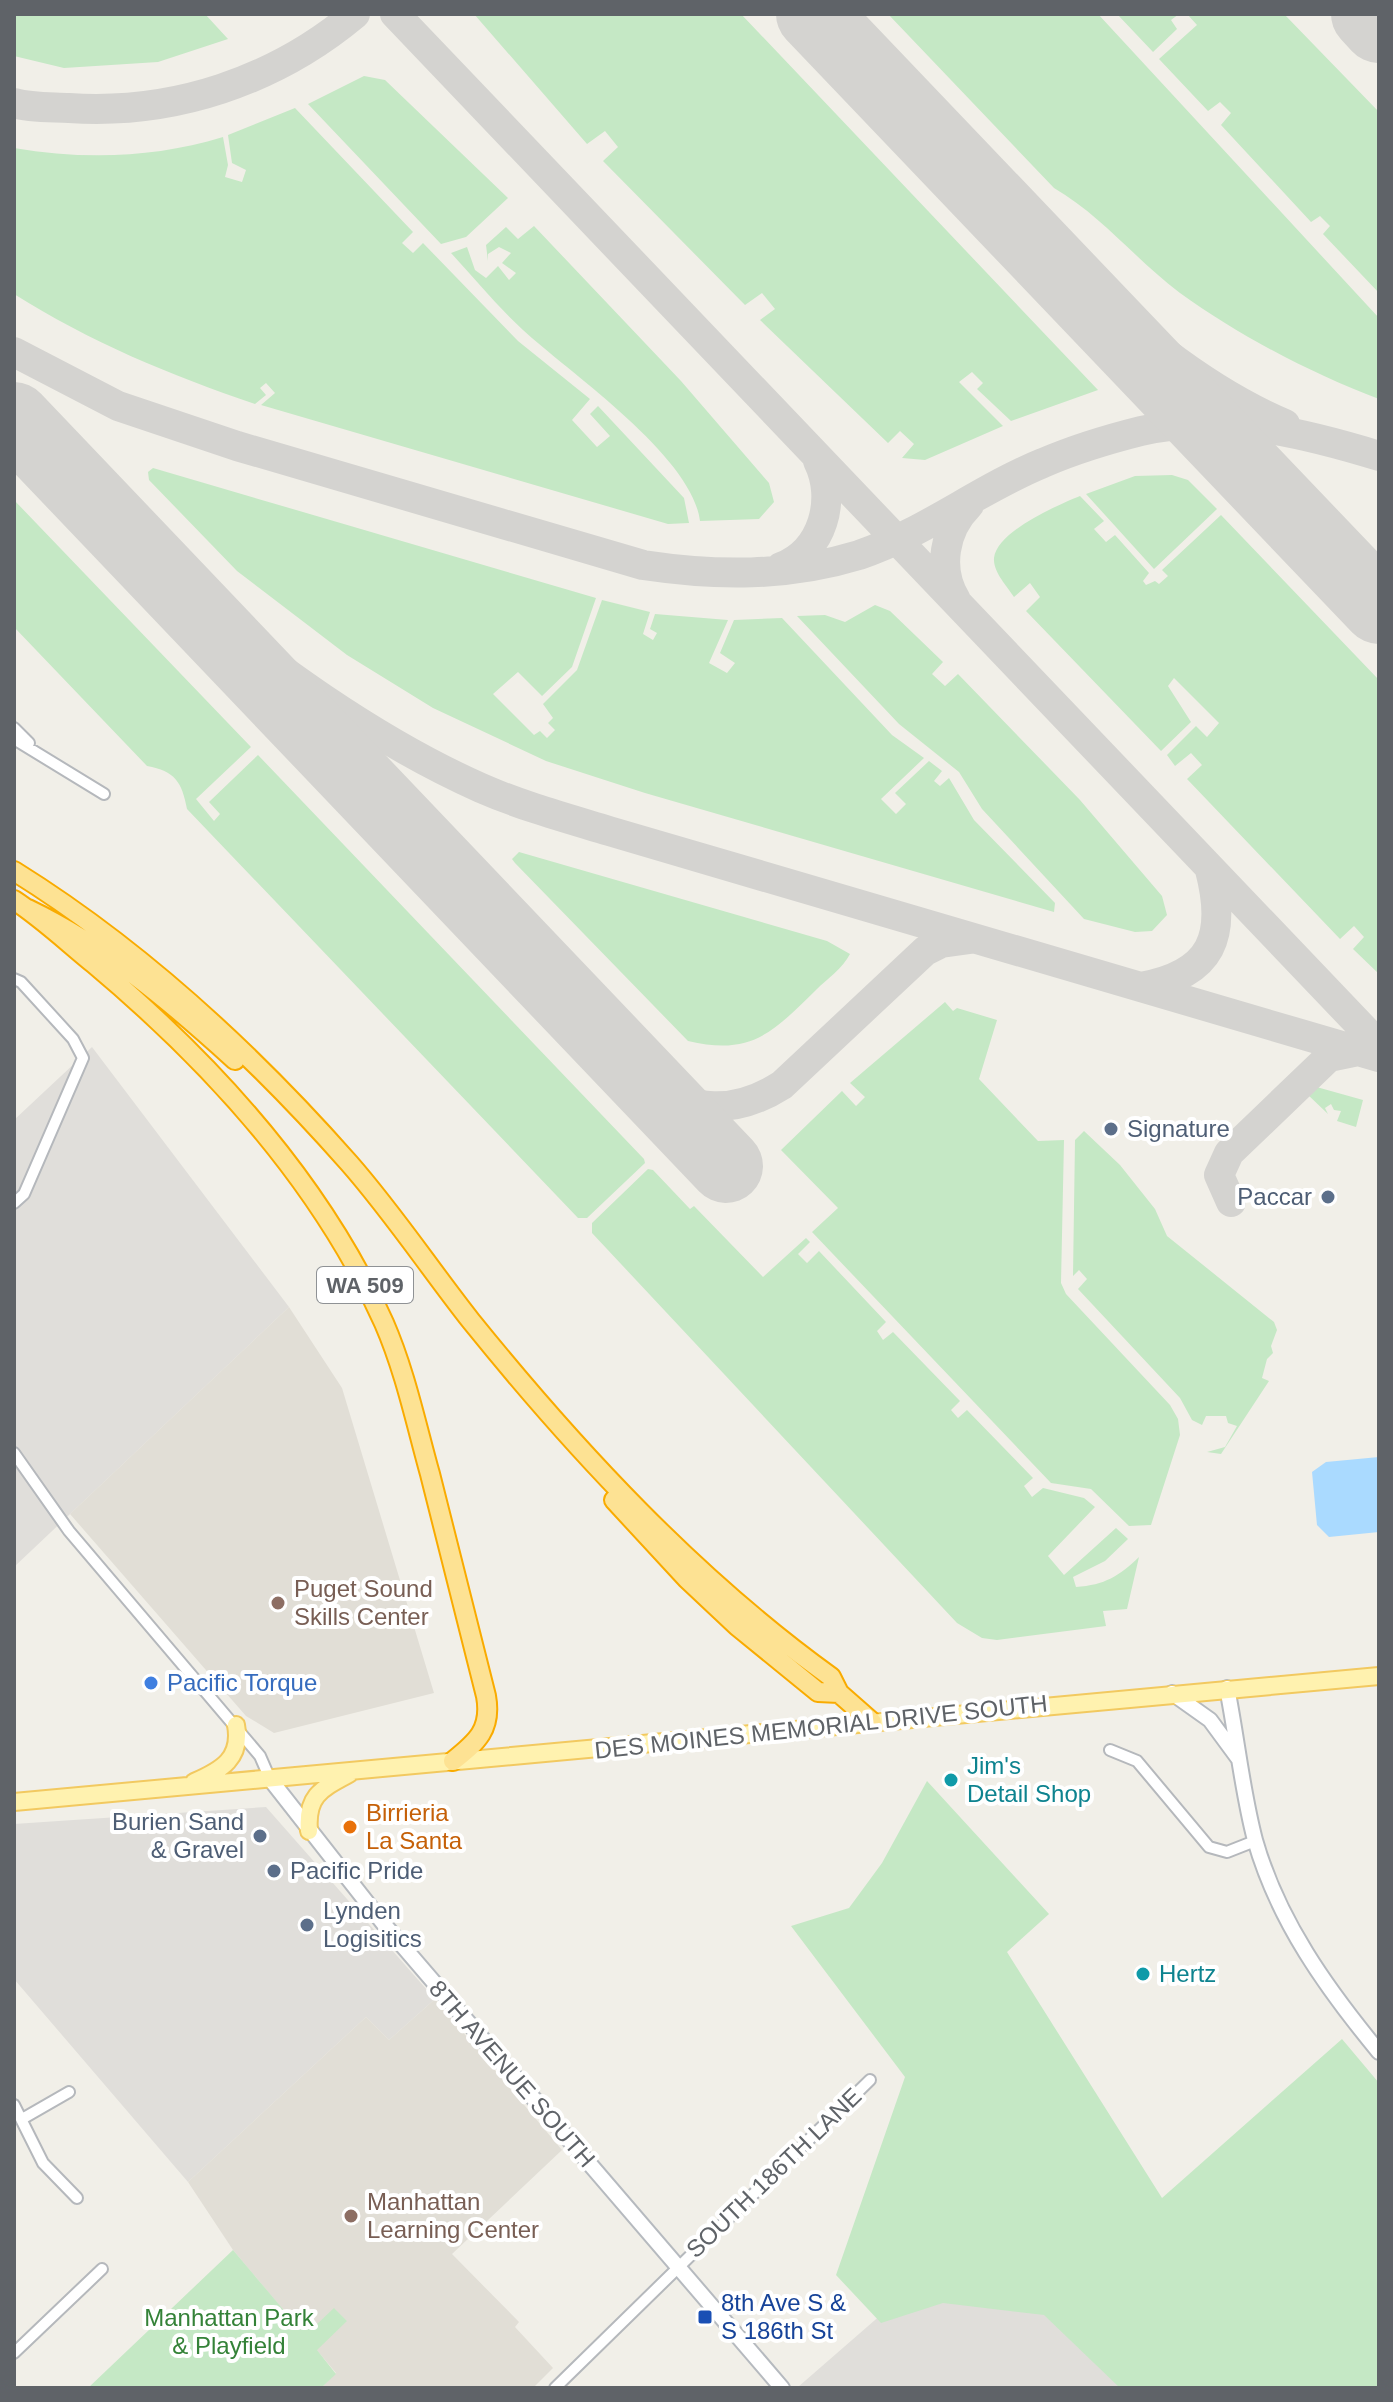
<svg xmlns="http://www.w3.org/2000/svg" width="1393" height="2402" font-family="Arial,sans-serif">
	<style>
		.industrial { fill: #e0deda }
		.education { fill: #e1ded6 }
		.green { fill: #c5e8c5 }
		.water { fill: #aadaff }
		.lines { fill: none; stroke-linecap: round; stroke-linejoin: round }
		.taxiway { stroke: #d4d3d0; stroke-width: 30 }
		.runway { stroke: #d4d3d0; stroke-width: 74 }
		.street-casing { stroke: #b5b8bc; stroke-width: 14 }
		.secondary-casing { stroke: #b6babf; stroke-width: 18 }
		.primary-casing { stroke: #f2c960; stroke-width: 20 }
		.highway-casing { stroke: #f9ab00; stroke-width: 22 }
		.street { stroke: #fff; stroke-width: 10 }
		.secondary { stroke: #fff; stroke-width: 14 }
		.primary { stroke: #fff2af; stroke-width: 16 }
		.highway { stroke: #fde293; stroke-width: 18 }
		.service-dot { fill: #5c6f8a; stroke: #fff; stroke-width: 3 }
		.education-dot { fill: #8d6e63; stroke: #fff; stroke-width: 3 }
		.shop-dot { fill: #3f7fe0; stroke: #fff; stroke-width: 3 }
		.culture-dot { fill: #0f9aa8; stroke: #fff; stroke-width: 3 }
		.food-dot { fill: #e8710a; stroke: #fff; stroke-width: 3 }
		.transit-dot { fill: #1a4fb4; stroke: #fff; stroke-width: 3 }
		.labels { text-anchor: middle; stroke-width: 8; stroke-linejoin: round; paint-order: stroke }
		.shield { fill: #fff; stroke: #8f9295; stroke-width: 2 }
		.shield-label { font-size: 22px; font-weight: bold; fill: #5f6368 }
		.service-label { font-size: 24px; fill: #4e5e75; stroke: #fff; text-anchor: start }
		.education-label { font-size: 24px; fill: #785e54; stroke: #fff; text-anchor: start }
		.shop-label { font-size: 24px; fill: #366cbe; stroke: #fff; text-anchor: start }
		.street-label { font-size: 24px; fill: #5f6368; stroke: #fff }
		.culture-label { font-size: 24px; fill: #0d838f; stroke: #fff; text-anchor: start }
		.food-label { font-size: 24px; fill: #c56008; stroke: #fff; text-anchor: start }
		.transit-label { font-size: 24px; fill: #164399; stroke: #fff; text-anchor: start }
		.park-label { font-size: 24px; fill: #348238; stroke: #fff }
	</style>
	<rect width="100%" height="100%" fill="#f1efe8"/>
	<path class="industrial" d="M92,1047L289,1307L14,1567V1120Z
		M266,1807L435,1999L389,2040L366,2017L188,2182L14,1979V1824Z
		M1038,2297L1145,2388L798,2387L898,2300Z"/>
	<path class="education" d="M289,1307L342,1388L434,1693L274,1733L246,1716L70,1514Z
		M435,1999L562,2150L452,2254L519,2322L515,2327L553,2368L533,2388H321L336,2373L233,2250L188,2182L366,2017L389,2040Z"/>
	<path class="green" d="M14,14H205L228,39L158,62L64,68L14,56Z
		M474,14H741L1098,390L1011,421L977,389L983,383L972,372L959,382L1003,426L925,460L902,458L914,444L900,431L888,443L760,320L775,309L762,293L745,305L603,161L618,147L605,131L587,144Z
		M888,14H1098L1379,318V399C1312,374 1238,335 1180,293C1136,260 1102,216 1054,188Z
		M1117,14H1179L1171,20L1177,29L1153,52Z
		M1187,14H1284L1379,112V293L1323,234L1330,226L1320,216L1311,222L1221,125L1231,113L1220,102L1208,111L1159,59L1197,25Z
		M364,76L385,80L508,198L466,237L441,244L308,104Z
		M295,108L413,232L402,243L413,253L423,243L518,341L590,399L572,420L597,447L610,436L590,414L598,406L684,498L689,523L668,524L261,405L275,393L266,383L260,388L266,395L255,404C170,375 90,342 14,294V148C85,160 154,158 223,137L228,165L225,177L242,182L246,170L232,163L228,135Z
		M534,226L681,381L769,483L774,502L759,519L700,521C692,456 571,374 523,330C497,306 475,279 451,253L467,247L475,270L486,278L498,266L509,280L516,273L502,263L511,253L499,247L488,254V261L486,245L506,227L518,239Z
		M153,468L596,598L572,667L542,696L518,672L493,694L534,735L540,731L547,738L555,730L548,723L553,718L543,704L577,670L602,600L650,612L643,634L653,640L657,633L650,629L655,614L728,620L709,663L727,673L735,663L720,653L734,620L782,618L892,735L924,758L881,799L896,814L906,804L895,793L929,761L942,771L934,781L940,786L949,778L974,820L1055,903L1054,912L645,793L546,761L433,708L347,655L237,571L149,480L148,472Z
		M1172,475L1188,480L1217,509L1154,569L1086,494L1135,476Z
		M1080,496L1104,521L1094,529L1106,542L1115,535L1149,573L1143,581L1146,585L1155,581L1159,584L1168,576L1162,570L1221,515L1379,680V974L1353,949L1364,937L1354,926L1340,939L1187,779L1202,765L1191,753L1175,766L1167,755L1196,726L1207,737L1219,723L1174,678L1168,686L1191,722L1161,751L1026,611L1040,597L1030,583L1014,597C1007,586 993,572 994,558C997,531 1058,505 1080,496Z
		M14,500L251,747L196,799L214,821L220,814L209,802L258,755L644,1159L645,1163L587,1218H578L187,809C182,782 175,771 147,766L14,627Z
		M875,605L890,611L943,662L932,674L945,686L958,674L1080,800L1162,896L1167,915L1152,931L1135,932L1084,919L982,809L959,772L899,724L797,616L825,615L845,622Z
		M519,852L827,941L850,954C843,968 827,979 816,990C773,1032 752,1056 688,1041L515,863L512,859Z
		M945,1002L953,1011L957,1008L997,1020L979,1079L1038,1141L1064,1140L1061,1283L1066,1294L1170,1405L1178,1419L1180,1435L1151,1525L1129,1526L1091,1489L1051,1483L812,1232L838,1208L781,1150L842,1091L856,1106L865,1097L850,1083Z
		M1313,1086L1363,1100L1356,1127L1337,1121L1341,1111L1334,1110L1331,1104L1325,1108L1328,1114L1306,1093Z
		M1084,1131L1120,1165L1155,1209L1167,1236L1274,1322L1277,1330L1271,1346L1273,1353L1267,1359L1262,1378L1269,1381L1221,1454L1207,1452L1225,1447L1237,1426L1228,1423L1226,1416H1206L1202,1425L1192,1420L1180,1398L1078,1289L1087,1279L1079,1270L1073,1276L1075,1140Z
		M648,1169L653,1170L690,1209L694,1206L763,1277L806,1238L810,1242L798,1254L807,1263L819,1251L886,1322L877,1331L883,1340L893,1332L960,1401L951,1410L958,1418L967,1410L1033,1478L1024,1486L1032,1497L1043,1488L1084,1498L1095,1507L1048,1556L1064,1575L1116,1528L1128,1539L1105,1561L1073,1577L1076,1587C1105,1585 1119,1576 1139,1557L1127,1609L1103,1611L1106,1626L997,1640L982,1638L957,1623L592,1233V1223Z
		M927,1781L1049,1914L1007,1952L1162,2198L1342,2039L1379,2083V2388H1120L1044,2315L943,2303L881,2323L836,2275L905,2077L791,1926L849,1908L882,1863Z
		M233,2250L298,2327L307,2319L315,2326L334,2308L347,2321L317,2350L336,2374L321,2388H88Z"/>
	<path class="water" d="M1379,1457V1532L1329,1537L1317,1525L1312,1472L1326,1462Z"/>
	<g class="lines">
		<path class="taxiway" d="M395,14L1379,1045
			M14,103C31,108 51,107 69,108C174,115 275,81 355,14
			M1005,215C1092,290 1178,379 1285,424
			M14,352L118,406L237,446L643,565C716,576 787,577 859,555C925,533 979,489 1043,463C1073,450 1109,439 1141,431C1220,412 1304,433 1379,456
			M781,567C823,551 837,499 818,461
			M179,592C274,666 371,739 481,788C522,806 566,818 609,831L1379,1057
			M956,600C937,569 944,530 969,505
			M1141,987C1213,974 1227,936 1210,870
			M647,1081C692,1113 735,1115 782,1085L925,951L941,943L970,939
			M1231,1202L1219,1175L1229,1153L1329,1057L1358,1051"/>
		<path class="runway" d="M813,14L1379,607
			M1368,14L1379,26
			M14,419L726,1166"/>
		<defs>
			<path id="street" d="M14,728L29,743
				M14,739L104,794
				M14,979L21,982L73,1039L83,1058L24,1194L14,1203
				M14,1453L69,1531L260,1756L270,1779
				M1110,1750L1137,1761L1209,1847L1227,1852L1255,1841
				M14,2105L43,2163L77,2198
				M22,2119L69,2092
				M14,2353L102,2269
				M555,2388L870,2080"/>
			<path id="secondary" d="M1227,1688C1237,1738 1242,1791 1255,1840C1278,1921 1327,1989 1379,2052
				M1172,1693L1210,1720L1238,1758
				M270,1779L383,1923L782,2388"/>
			<path id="primary" d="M194,1782C222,1770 242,1758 236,1725
				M14,1802L1379,1676
				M309,1831C306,1796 321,1789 349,1774"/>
			<path id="highway" d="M14,871C141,950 250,1051 349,1163C393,1213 430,1269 471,1321C576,1451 695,1579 831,1677L839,1693L872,1722
				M14,900C43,919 68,943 94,964C212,1063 321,1182 384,1323C405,1371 416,1424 430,1474C449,1548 468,1622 486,1696C492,1729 477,1742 453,1761
				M28,909C107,947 171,1002 235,1060
				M614,1500L687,1579L737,1626L818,1692L839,1693"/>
		</defs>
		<use href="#street" class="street-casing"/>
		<use href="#secondary" class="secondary-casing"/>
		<use href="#primary" class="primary-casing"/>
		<use href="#highway" class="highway-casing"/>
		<use href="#street" class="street"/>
		<use href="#secondary" class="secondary"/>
		<use href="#primary" class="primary"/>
		<use href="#highway" class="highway"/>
	</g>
	<g class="service-dot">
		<circle cx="1111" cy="1129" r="8"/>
		<circle cx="1328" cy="1197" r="8"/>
		<circle cx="260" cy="1836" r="8"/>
		<circle cx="274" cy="1871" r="8"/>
		<circle cx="307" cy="1925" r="8"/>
	</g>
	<g class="education-dot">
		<circle cx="278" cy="1603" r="8"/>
		<circle cx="351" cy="2216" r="8"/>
	</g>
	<circle class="shop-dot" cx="151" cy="1683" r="8"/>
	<g class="culture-dot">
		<circle cx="951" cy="1780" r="8"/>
		<circle cx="1143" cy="1974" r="8"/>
	</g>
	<circle class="food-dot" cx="350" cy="1827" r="8"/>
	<rect class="transit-dot" x="697" y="2309" width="16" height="16" rx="4"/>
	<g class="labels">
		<rect class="shield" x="317" y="1267" width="96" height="36" rx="6"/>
		<g class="shield-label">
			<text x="365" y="1293">WA 509</text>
		</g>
		<g class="service-label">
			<text x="1127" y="1137">Signature</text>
			<text x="1312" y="1205" text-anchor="end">Paccar</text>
			<text x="244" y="1830" text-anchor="end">Burien Sand<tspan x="244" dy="28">&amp; Gravel</tspan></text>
			<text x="290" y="1879">Pacific Pride</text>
			<text x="323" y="1919">Lynden<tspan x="323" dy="28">Logisitics</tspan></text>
		</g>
		<g class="education-label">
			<text x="294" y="1597">Puget Sound<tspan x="294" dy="28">Skills Center</tspan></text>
			<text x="367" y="2210">Manhattan<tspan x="367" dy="28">Learning Center</tspan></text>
		</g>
		<g class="shop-label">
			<text x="167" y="1691">Pacific Torque</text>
		</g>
		<g class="street-label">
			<text transform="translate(821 1727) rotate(-6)" y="8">DES MOINES MEMORIAL DRIVE SOUTH</text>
			<text transform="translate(512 2074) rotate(49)" y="8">8TH AVENUE SOUTH</text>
			<text transform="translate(774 2173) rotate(-44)" y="8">SOUTH 186TH LANE</text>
		</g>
		<g class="culture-label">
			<text x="967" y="1774">Jim's<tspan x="967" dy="28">Detail Shop</tspan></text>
			<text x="1159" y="1982">Hertz</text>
		</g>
		<g class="food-label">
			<text x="366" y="1821">Birrieria<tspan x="366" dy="28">La Santa</tspan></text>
		</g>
		<g class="transit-label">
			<text x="721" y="2311">8th Ave S &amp;<tspan x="721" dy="28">S 186th St</tspan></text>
		</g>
		<g class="park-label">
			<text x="229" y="2326">Manhattan Park<tspan x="229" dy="28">&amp; Playfield</tspan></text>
		</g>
	</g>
	<rect width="1393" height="2402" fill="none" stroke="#5f6368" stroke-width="32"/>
</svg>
